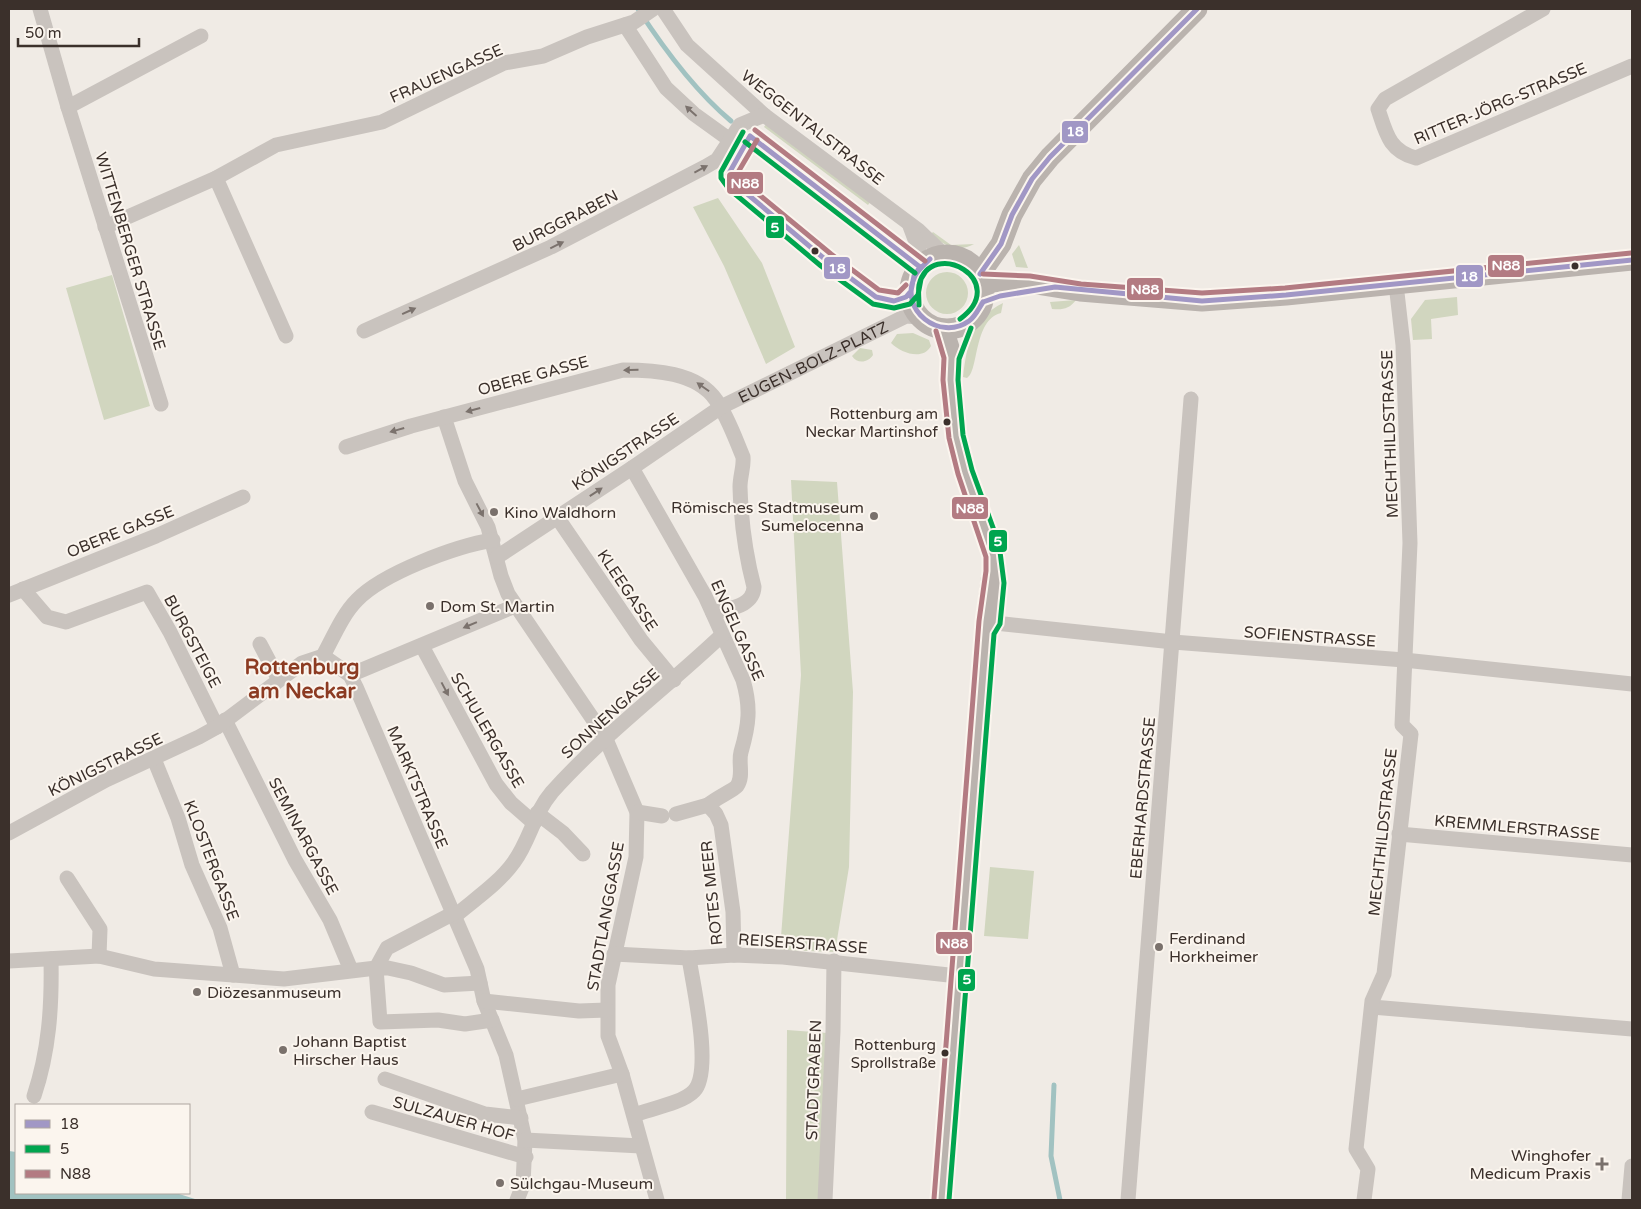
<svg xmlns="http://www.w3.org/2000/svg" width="1641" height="1209" font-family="'Varela Round',sans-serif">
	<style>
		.green { fill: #d1d6bf }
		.water { fill: #a1c2c1 }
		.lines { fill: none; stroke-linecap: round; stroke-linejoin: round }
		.stream { stroke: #a1c2c1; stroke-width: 5 }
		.street { stroke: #c9c3be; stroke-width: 15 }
		.secondary { stroke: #bab3ae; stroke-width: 21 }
		.bus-1-casing { stroke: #fbf5ee; stroke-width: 9 }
		.bus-2-casing { stroke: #fbf5ee; stroke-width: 9 }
		.bus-3-casing { stroke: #fbf5ee; stroke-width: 9 }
		.bus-1 { stroke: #a197c5; stroke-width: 5 }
		.bus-2 { stroke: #00a54f; stroke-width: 5 }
		.bus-3 { stroke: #b37b82; stroke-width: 5 }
		.oneway { fill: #7b726d }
		.bus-dot { fill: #3b302b; stroke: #fbf5ee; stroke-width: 2 }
		.poi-dot { fill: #7a716c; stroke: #fbf5ee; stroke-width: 2 }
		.labels { text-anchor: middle; stroke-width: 4; stroke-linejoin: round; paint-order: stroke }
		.bus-label { font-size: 15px; fill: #3b302b; stroke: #fbf5ee; text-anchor: end }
		.street-label { font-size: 16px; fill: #3b302b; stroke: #fbf5ee }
		.poi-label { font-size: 16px; fill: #3b302b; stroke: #fbf5ee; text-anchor: start }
		.district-label { font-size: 21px; font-weight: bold; fill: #8c3b22; stroke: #fbf5ee }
		.line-badge { stroke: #fbf5ee; stroke-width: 2 }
		.badge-label { font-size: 14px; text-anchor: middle; font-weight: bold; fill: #fff }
	</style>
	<rect width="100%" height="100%" fill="#f0ebe5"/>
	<path class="green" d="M766,124L871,201L868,205L764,127Z
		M718,198L762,263L795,347L766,364L724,266L693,207Z
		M933,232L951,245L974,244C959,253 943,246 931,234Z
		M1019,245L1028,268L1016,267L1012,254Z
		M926 293a21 21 0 1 1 42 0a21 21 0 1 1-42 0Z
		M112,275L150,406L104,420L66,288Z
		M1457,297L1458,315L1431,319L1432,339L1413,340L1411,319L1425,300Z
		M1076,300C1069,309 1063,310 1052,309L1050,302Z
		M1003,303L1001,313C973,320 979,372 967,378L963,377C967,345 971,319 1003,303Z
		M913,333L929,340L931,346C923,361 901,353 891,343L897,334Z
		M860,348L872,350L873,355C868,363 857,364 852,356Z
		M791,480L837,482L853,692L849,867L835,952L780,950L801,675Z
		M990,867L1034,871L1028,939L984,936Z
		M787,1030L827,1033L821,1200H786Z"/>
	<path class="water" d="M9,1151L16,1152V1193H176L198,1200H9Z"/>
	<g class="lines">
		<path class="stream" d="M638,9C664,49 694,90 731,121
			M1054,1085L1051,1156L1060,1200"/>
		<g class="street">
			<path d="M40,9L68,107L161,404"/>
			<path d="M663,9L687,45L764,115L918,230L944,255"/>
			<path d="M1543,9L1385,99L1378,109C1386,133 1389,151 1416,158L1632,66"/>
			<path d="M625,25L666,88L694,114L730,140"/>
			<path d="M68,107L201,36"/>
			<path d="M216,178L286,336"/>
			<path d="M910,226L919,250L920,267"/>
			<path d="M105,227L216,178L276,145L382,122L504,63L543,56L587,37L634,22L653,9"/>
			<path d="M364,331L551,247L705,167L717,160L740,125L764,115"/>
			<path d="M444,417L465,481L488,527L501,576L508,594L605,737L637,812L636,857L608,985V1036L622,1074L657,1200"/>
			<path d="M346,447L411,426L623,370C654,370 697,372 716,400C728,417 735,438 743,457C744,467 740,476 740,487C741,521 745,553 754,587C753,607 729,608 713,613"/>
			<path d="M632,468L705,596L743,680C751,707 749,725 741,752C738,763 744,776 737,786C734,790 716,798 708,805"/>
			<path d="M557,517L641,640L674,680"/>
			<path id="s1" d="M497,557L632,468L721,407L906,316L920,317"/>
			<path d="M23,589L47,617L66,622L147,592L170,632L217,727"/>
			<path d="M9,595L156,536L243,497"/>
			<path d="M986,622L1173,642L1404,660L1632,684"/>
			<path d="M260,644L278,678"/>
			<path d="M422,646L496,784L511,803L534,823"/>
			<path d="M323,656L350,675L356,687L477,969L484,1001L506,1055L525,1140L523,1185L517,1200"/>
			<path d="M350,675L515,606"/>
			<path d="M225,720L295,860L330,920L351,970"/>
			<path d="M154,759L178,818L192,865L220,928L233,975"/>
			<path d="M637,812L662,816"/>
			<path d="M537,813L563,833L583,854"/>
			<path d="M676,814L708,805L716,814L721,825L733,912L734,955"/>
			<path d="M9,833L106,780L199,737L217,727L302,663L323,656C333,638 342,615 357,600C383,573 456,546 493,540"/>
			<path d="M1399,834L1632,855"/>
			<path d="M67,878L100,929L99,956"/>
			<path d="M455,916C475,899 499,883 514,862C530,840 534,813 552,792C604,734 666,688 722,635"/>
			<path d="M614,954L689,958L734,955L783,957L958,976"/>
			<path d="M9,961L99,956L154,969L284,979L376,968L387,948L454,913"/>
			<path d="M480,983L444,985L411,973L388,968H376L380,1022L438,1020L465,1024L492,1020"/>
			<path d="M484,1001L579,1011L607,1010"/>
			<path d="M1372,1007L1632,1029"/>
			<path d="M385,1079L485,1114L521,1118"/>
			<path d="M34,1096C49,1051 52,1007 51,959"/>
			<path d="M517,1099L622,1074"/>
			<path d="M372,1112L526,1157"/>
			<path d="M634,1115C650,1109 683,1103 694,1091C713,1071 693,985 689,958"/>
			<path d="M525,1140L641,1146"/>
			<path d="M825,1200L833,1031L834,961"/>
			<path d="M1128,1200L1191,399"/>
			<path d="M1364,1200L1368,1169L1356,1149L1372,1001L1384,974L1411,734L1402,725L1410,543L1403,345L1396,284"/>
			<path d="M1629,1200L1632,1166"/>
		</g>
		<path class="secondary" d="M910 292a37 37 0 1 1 74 0a37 37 0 1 1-74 0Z
			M980,274L1001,244L1012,215L1032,179L1050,157L1197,9
			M983,281L1030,283L1080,291L1202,301L1286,295L1632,260
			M941,1200L964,899L987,631L986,622L991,580L994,573V556L965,472L956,436L950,380L952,357L943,329"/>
		<defs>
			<path id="bus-1" d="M750,136L728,175L734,183L826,260L876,297L894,301L906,297L911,291L914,276L920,267
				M750,136L920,267
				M930,259C925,264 918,270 915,276C898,310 940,342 969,321C975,317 979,308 983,302
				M980,274L1001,244L1012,215L1032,179L1050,157L1197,9
				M983,302L1000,296L1055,287L1202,301L1286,295L1632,260"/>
			<path id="bus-2" d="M743,132L721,172V178L729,189L821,266L873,304L894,308L910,304L918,295L921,279L926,271
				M745,142L915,273
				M919,305C919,299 918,291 919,285C931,236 1012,281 960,319
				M949,1200L994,634L1000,624L1004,583L999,544L972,470L963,435L958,380L959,359L971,328"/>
			<path id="bus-3" d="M755,130L925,261
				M757,140L737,174L739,178L831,254L879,290L898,293L906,285
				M983,274L1030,276L1081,284L1202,293L1285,288L1631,253
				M934,1199L979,621L986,571V557L958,474L949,438L943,380L944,358L936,331"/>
		</defs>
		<use href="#bus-1" class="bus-1-casing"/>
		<use href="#bus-2" class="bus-2-casing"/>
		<use href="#bus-3" class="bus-3-casing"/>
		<use href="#bus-1" class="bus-1"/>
		<use href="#bus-2" class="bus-2"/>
		<use href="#bus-3" class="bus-3"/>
	</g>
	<defs><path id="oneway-solid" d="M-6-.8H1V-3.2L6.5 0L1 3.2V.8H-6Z" transform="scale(1.25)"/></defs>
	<g class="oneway">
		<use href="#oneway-solid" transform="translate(691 111) rotate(-138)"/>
		<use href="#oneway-solid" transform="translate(701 169) rotate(-28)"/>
		<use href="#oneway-solid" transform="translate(557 245) rotate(-26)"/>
		<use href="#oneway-solid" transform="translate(409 311) rotate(-24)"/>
		<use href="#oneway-solid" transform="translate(631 370) rotate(179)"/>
		<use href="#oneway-solid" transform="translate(703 387) rotate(-145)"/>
		<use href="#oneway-solid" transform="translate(473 410) rotate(165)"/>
		<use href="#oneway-solid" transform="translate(397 430) rotate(164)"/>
		<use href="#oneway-solid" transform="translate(596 492) rotate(-33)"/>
		<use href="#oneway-solid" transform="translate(480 510) rotate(62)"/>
		<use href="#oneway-solid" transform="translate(470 625) rotate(157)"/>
		<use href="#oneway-solid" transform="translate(445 689) rotate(62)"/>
	</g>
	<g class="bus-dot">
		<circle cx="815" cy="251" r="4.5"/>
		<circle cx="1575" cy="266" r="4.5"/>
		<circle cx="947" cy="422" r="4.5"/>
		<circle cx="945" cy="1053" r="4.5"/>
	</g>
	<g class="poi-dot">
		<circle cx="494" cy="512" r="5"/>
		<circle cx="874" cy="516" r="5"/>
		<circle cx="430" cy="606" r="5"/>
		<circle cx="1159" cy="947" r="5"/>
		<circle cx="197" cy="992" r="5"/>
		<circle cx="283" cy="1050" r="5"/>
		<path d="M1599.5 1156.5h5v5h5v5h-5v5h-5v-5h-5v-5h5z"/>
		<circle cx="500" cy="1183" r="5"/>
	</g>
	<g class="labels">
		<g class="bus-label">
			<text x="938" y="419">Rottenburg am<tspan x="938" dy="18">Neckar Martinshof</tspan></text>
			<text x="936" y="1050">Rottenburg<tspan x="936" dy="18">Sprollstraße</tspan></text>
		</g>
		<g class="street-label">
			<text transform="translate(446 73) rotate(-24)" y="6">FRAUENGASSE</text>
			<text transform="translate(1500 103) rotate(-23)" y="6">RITTER-JÖRG-STRASSE</text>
			<text transform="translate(813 127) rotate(38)" y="6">WEGGENTALSTRASSE</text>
			<text transform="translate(565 220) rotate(-27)" y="6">BURGGRABEN</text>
			<text transform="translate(131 251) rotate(73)" y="6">WITTENBERGER STRASSE</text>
			<text dy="6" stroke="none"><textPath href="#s1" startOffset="372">EUGEN-BOLZ-PLATZ</textPath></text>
			<text transform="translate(533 375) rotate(-15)" y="6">OBERE GASSE</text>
			<text transform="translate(1389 434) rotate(-92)" y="6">MECHTHILDSTRASSE</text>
			<text transform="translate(625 451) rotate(-34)" y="6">KÖNIGSTRASSE</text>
			<text transform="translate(120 531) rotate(-22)" y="6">OBERE GASSE</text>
			<text transform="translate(628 590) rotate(56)" y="6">KLEEGASSE</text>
			<text transform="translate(738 630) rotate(66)" y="6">ENGELGASSE</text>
			<text transform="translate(1310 636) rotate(4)" y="6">SOFIENSTRASSE</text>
			<text transform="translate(193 641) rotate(62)" y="6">BURGSTEIGE</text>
			<text transform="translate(610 713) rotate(-42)" y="6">SONNENGASSE</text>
			<text transform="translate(488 730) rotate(60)" y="6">SCHULERGASSE</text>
			<text transform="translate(105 764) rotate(-26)" y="6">KÖNIGSTRASSE</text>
			<text transform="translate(418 787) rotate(67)" y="6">MARKTSTRASSE</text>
			<text transform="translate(1142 798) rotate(-85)" y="6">EBERHARDSTRASSE</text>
			<text transform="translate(1517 827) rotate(5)" y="6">KREMMLERSTRASSE</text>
			<text transform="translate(1382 832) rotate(-84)" y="6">MECHTHILDSTRASSE</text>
			<text transform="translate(304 836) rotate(62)" y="6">SEMINARGASSE</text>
			<text transform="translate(212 860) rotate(69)" y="6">KLOSTERGASSE</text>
			<text transform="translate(711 893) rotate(-96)" y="6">ROTES MEER</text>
			<text transform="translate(605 916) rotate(-80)" y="6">STADTLANGGASSE</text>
			<text transform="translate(803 943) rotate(4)" y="6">REISERSTRASSE</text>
			<text transform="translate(813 1080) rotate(-88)" y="6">STADTGRABEN</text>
			<text transform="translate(454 1118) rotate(16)" y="6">SULZAUER HOF</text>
		</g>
		<g class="poi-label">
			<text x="864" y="513" text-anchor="end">Römisches Stadtmuseum<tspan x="864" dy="18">Sumelocenna</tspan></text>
			<text x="504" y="518">Kino Waldhorn</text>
			<text x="440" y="612">Dom St. Martin</text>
			<text x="1169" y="944">Ferdinand<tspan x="1169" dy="18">Horkheimer</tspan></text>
			<text x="207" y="998">Diözesanmuseum</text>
			<text x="293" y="1047">Johann Baptist<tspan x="293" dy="18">Hirscher Haus</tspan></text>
			<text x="1591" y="1161" text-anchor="end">Winghofer<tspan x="1591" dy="18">Medicum Praxis</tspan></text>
			<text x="510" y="1189">Sülchgau-Museum</text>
		</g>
		<g class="district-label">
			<text x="302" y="674">Rottenburg<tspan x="302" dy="24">am Neckar</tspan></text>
		</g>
	</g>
	<g class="line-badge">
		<rect x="1061" y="120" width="28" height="24" rx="5" fill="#a197c5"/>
		<rect x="726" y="171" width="38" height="24" rx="5" fill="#b37b82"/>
		<rect x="765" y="215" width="20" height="24" rx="5" fill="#00a54f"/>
		<rect x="1487" y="254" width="38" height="24" rx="5" fill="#b37b82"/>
		<rect x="823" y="256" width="28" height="24" rx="5" fill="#a197c5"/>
		<rect x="1455" y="264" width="29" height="24" rx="5" fill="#a197c5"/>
		<rect x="1126" y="277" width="38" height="24" rx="5" fill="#b37b82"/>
		<rect x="951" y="496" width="38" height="24" rx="5" fill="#b37b82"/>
		<rect x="988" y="529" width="20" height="24" rx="5" fill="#00a54f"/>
		<rect x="935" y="931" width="38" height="24" rx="5" fill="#b37b82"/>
		<rect x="957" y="968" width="19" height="24" rx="5" fill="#00a54f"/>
	</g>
	<g class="badge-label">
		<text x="1075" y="136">18</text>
		<text x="745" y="188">N88</text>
		<text x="775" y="232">5</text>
		<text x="1506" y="270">N88</text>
		<text x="837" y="273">18</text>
		<text x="1469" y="281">18</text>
		<text x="1145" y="294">N88</text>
		<text x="970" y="513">N88</text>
		<text x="998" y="546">5</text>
		<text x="954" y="948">N88</text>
		<text x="967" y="984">5</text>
	</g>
	<rect width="1641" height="1209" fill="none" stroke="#3b302b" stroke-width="20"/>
	<rect x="15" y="1104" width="175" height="90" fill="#fbf5ee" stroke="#aea6a0"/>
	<rect x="25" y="1120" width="25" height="8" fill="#a197c5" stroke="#aea6a0"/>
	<text x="60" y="1129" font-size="15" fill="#3b302b">18</text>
	<rect x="25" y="1145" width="25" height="8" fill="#00a54f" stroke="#aea6a0"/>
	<text x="60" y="1154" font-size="15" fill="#3b302b">5</text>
	<rect x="25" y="1170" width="25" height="8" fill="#b37b82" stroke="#aea6a0"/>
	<text x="60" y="1179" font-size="15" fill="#3b302b">N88</text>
	<path d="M18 38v8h121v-8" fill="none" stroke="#3b302b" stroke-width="2.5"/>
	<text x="25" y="38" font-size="15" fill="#3b302b" stroke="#fbf5ee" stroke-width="4" paint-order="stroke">50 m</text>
</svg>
